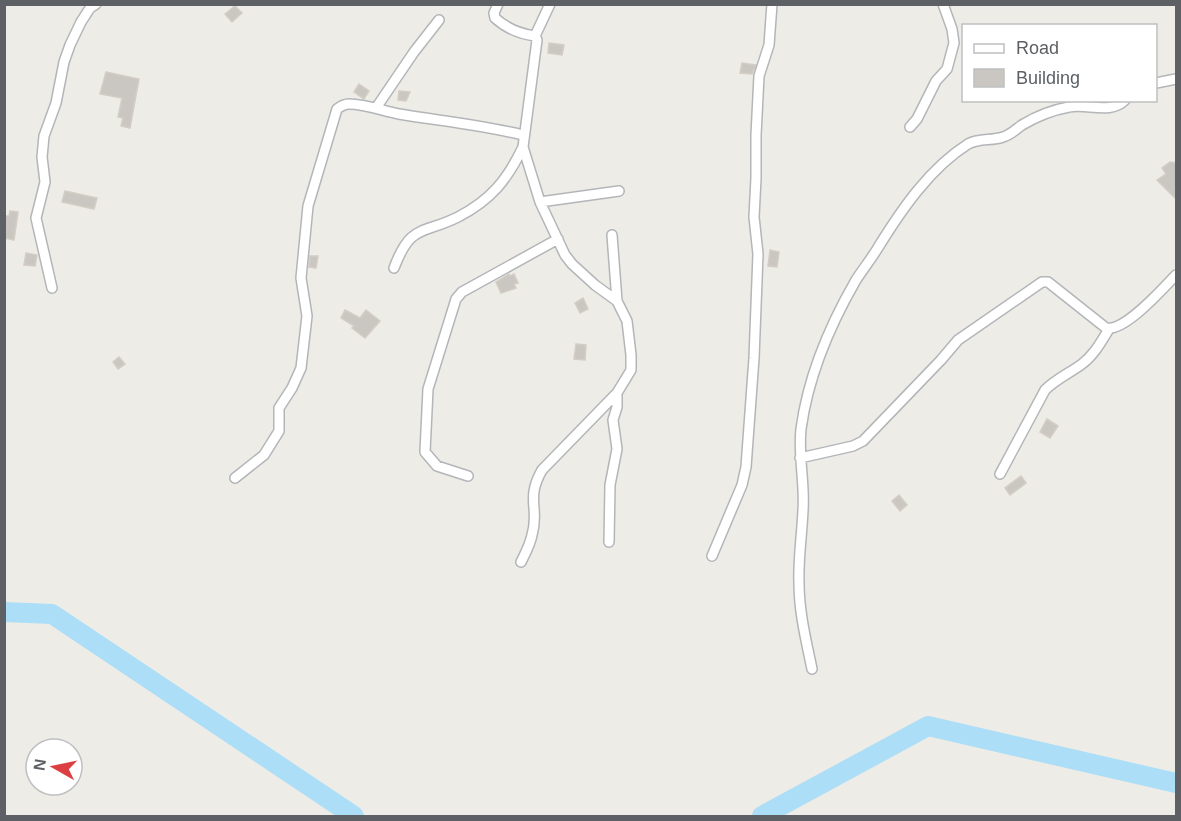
<svg xmlns="http://www.w3.org/2000/svg" width="1181" height="821" font-family="Helvetica,sans-serif">
	<style>
		.lines { fill: none; stroke-linecap: round; stroke-linejoin: round }
		.river { stroke: #acdef8; stroke-width: 20 }
		.building { fill: #cac7c2; stroke: #d3cdc4; stroke-width: 1.5 }
		.street-casing { stroke: #b3b6b9; stroke-width: 12 }
		.street { stroke: #fff; stroke-width: 9 }
	</style>
	<rect width="100%" height="100%" fill="#eeece6"/>
	<g class="lines">
		<path class="river" d="M4,612L52,614L354,816
			M762,816L928,726L1176,783"/>
	</g>
	<path class="building" d="M235,6L242,13L232,22L225,14Z
		M549,43L564,45L562,55L548,53Z
		M742,63L756,65L752,74L740,73Z
		M106,72L139,79L130,128L121,126L123,118L118,117L122,98L100,94Z
		M359,84L369,91L364,99L354,92Z
		M399,91L410,92L406,101L398,100Z
		M1170,162L1176,163V199L1157,180L1166,174L1162,168Z
		M65,191L97,198L94,209L62,202Z
		M10,211L18,212L14,240L4,238V216H9Z
		M770,250L779,252L777,267L768,266Z
		M26,253L37,255L35,266L24,265Z
		M310,256H318L316,268L309,267Z
		M509,274L510,276L514,274L518,283L514,284L516,288L501,293L496,282Z
		M583,298L588,309L580,313L575,303Z
		M345,310L360,318L366,310L380,321L365,338L352,328L354,326L341,318Z
		M576,344L586,345L585,360L574,359Z
		M119,357L125,364L118,369L113,362Z
		M1047,419L1058,426L1050,438L1040,432Z
		M1021,476L1026,483L1010,495L1005,488Z
		M899,495L907,505L900,511L892,501Z"/>
	<g class="lines">
		<defs>
			<path id="street" d="M498,4L494,13L495,18C506,28 520,34 535,36
				M1156,83L1176,79
				M376,108L414,52L439,20
				M910,127L917,119L936,81L947,69L954,43L952,29L943,4
				M540,202L619,191
				M612,235L617,301
				M394,268C411,223 422,235 458,217C491,200 507,180 523,147
				M52,288L36,218L45,182L42,157L44,136L56,103L64,62L70,45L81,22L90,8L96,4
				M800,458L853,446L863,441L941,360L958,340L1042,282H1048L1106,328C1125,332 1163,288 1176,275
				M1000,474L1045,390C1056,379 1070,373 1082,364C1094,355 1101,342 1109,329
				M468,476L437,466L425,452L428,389L456,299L462,292L558,239
				M235,478L264,455L279,431V408L292,388L301,368L307,316L301,278L308,206L337,109C341,106 344,104 349,104C366,104 383,111 399,114C441,121 482,125 523,135
				M609,542L610,485L617,449L613,420L617,407V393
				M712,556L742,485L746,467L754,358L758,254L754,217L756,178V135L759,76L769,45L772,4
				M521,562C525,554 530,545 532,535C540,508 525,500 542,470L617,393L631,370V355L627,321L617,301L595,285L572,264L565,255L540,202L523,147L537,40L535,36L550,4
				M812,669C806,640 799,612 799,583C798,559 802,535 803,510C805,483 798,456 801,429C808,377 830,325 856,280C863,269 872,258 879,246C902,209 930,168 968,144C979,138 992,141 1003,137C1011,135 1016,129 1022,125C1037,116 1052,110 1069,107C1087,103 1110,115 1125,100"/>
		</defs>
		<use href="#street" class="street-casing"/>
		<use href="#street" class="street"/>
	</g>
	<rect width="1181" height="821" fill="none" stroke="#5d6165" stroke-width="12"/>
	<rect x="962" y="24" width="195" height="78" fill="#ffffff" stroke="#bec0c1" stroke-width="1.5"/>
	<rect x="974" y="44" width="30" height="9" fill="#ffffff" stroke="#bec0c1" stroke-width="1.5"/>
	<text x="1016" y="54" font-size="18" fill="#5d6165">Road</text>
	<rect x="974" y="69" width="30" height="18" fill="#cac7c2" stroke="#bec0c1" stroke-width="1.5"/>
	<text x="1016" y="84" font-size="18" fill="#5d6165">Building</text>
	<g transform="translate(54 767) rotate(279)"><circle r="28" fill="#ffffff" stroke="#bec0c1" stroke-width="1.5"/>
	<path d="M0-4.5L10 22L0 15L-10 22Z" fill="#db3f42"/>
	<text y="-9" font-size="16" font-weight="bold" text-anchor="middle" fill="#5d6165">N</text>
	</g>
</svg>
